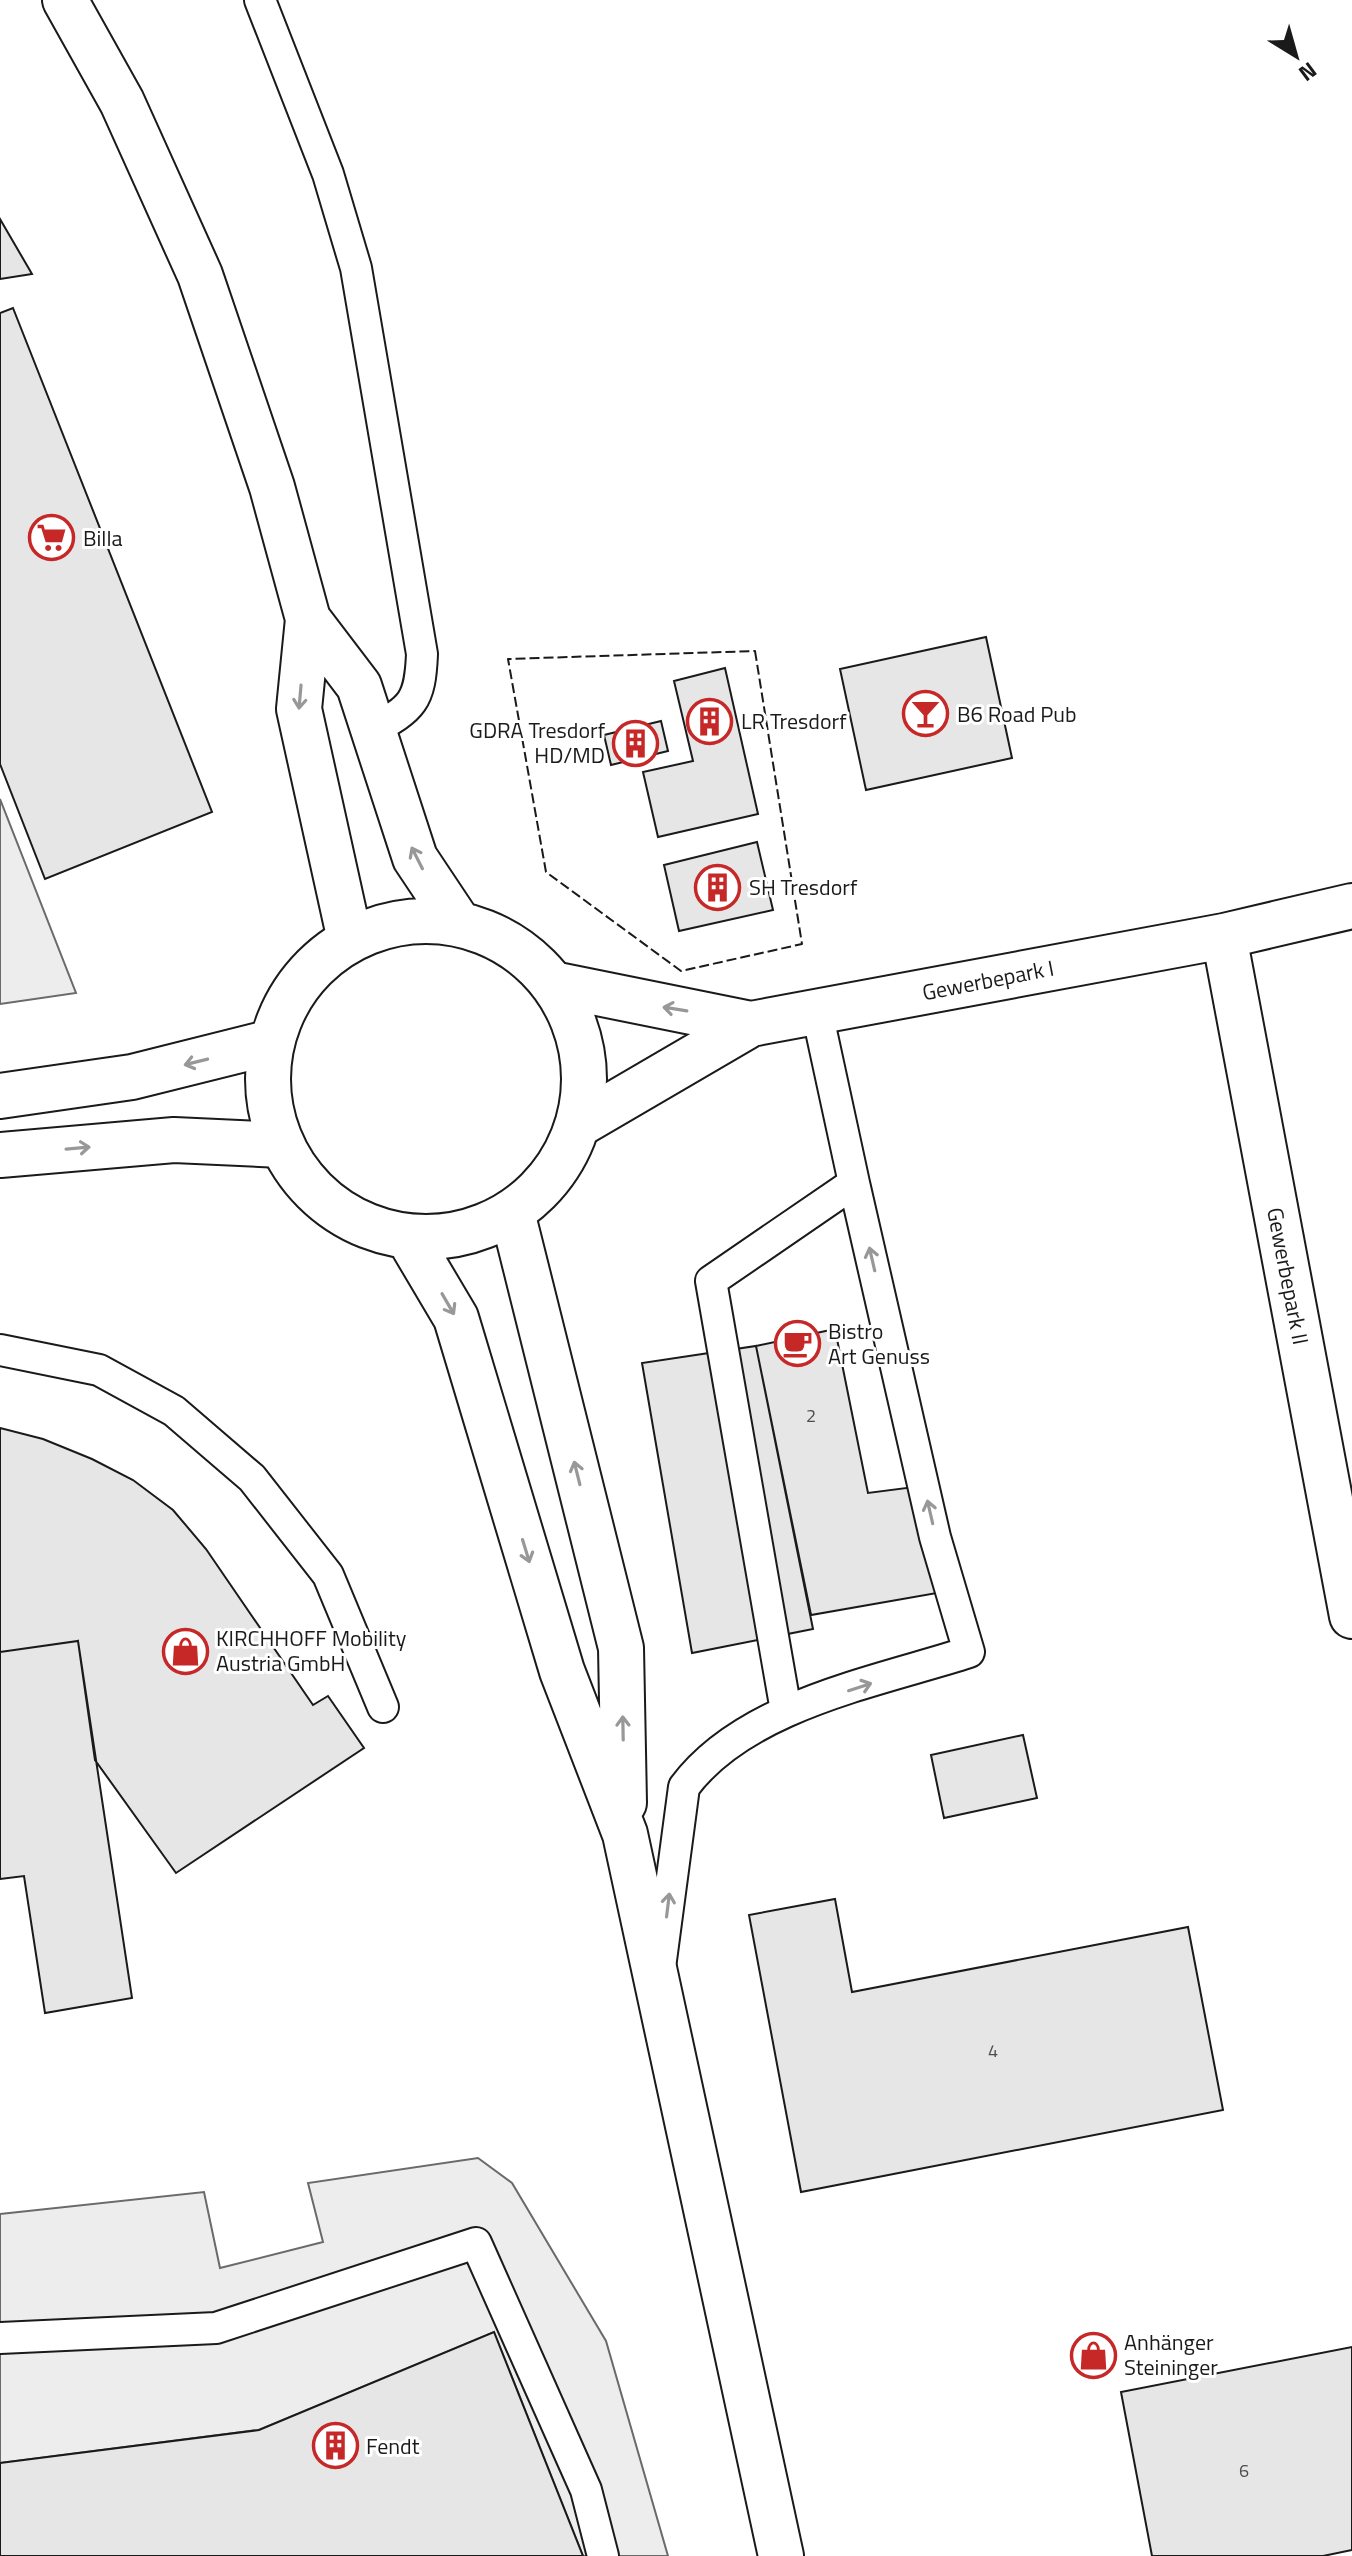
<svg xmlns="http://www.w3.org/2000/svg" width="1352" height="2556" font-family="'Titillium Web',sans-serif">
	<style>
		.parking { fill: #ededed; stroke: #6a6a6a; stroke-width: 2 }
		.building { fill: #e6e6e6; stroke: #1a1a1a; stroke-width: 2 }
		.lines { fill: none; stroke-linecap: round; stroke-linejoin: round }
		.lane-casing { stroke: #1a1a1a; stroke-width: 34 }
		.street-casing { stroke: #1a1a1a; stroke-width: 48 }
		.secondary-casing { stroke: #1a1a1a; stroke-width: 48 }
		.primary-casing { stroke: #1a1a1a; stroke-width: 48 }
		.lane { stroke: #fff; stroke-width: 30 }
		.street { stroke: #fff; stroke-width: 44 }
		.secondary { stroke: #fff; stroke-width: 44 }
		.primary { stroke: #fff; stroke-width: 44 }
		.fence { stroke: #1a1a1a; stroke-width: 2; stroke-dasharray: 10 4; stroke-linecap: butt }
		.oneway { stroke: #989898 }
		.labels { text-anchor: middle; stroke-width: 6; stroke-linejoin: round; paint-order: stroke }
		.number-label { font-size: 18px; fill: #4d4d4d }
		.poi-label { font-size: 22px; fill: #1a1a1a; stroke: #fff; text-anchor: start }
		.street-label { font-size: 22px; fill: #1a1a1a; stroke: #fff }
	</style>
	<rect width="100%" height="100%" fill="#fff"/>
	<path class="parking" d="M0,799L76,993L0,1004Z
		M478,2158L512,2183L606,2341L668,2556H583L494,2332L259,2430L0,2463V2214L204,2192L220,2268L323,2242L308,2183Z"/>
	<path class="building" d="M0,219L32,274L0,279Z
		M13,308L212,812L45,879L0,764V313Z
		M986,637L1012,758L866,790L840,669Z
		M725,668L758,814L658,837L643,772L693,761L674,681Z
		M661,721L668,751L611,765L604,735Z
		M757,842L773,910L679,931L664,865Z
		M835,1329L868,1493L914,1487L937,1593L811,1615L756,1346Z
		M756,1346L813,1629L692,1653L642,1363Z
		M0,1428L43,1439L92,1459L133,1480L173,1510L206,1549L313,1705L328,1696L364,1748L176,1873L95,1760L78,1641L0,1652Z
		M78,1641L132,1998L45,2013L24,1876L0,1879V1652Z
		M1023,1735L1037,1798L944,1818L931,1755Z
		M835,1899L852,1992L1188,1927L1223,2110L801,2192L749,1915Z
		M494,2332L583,2556H0V2463L259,2430Z
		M1352,2347V2550L1323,2556H1152L1121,2392Z"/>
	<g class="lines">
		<defs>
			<path id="lane" d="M260,0L328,174L356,268L422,654C420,701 413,708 372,730
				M0,1350L99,1370L174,1411L252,1478L328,1575L383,1707
				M786,1711L711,1281L854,1183L817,1012
				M661,1960L684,1787C745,1705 876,1682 969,1652L935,1537L854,1183
				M0,2338L216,2328L476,2243L586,2490L603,2556"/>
			<path id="street" d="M1224,936L1352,1616
				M553,984L751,1024
				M578,1125L751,1024L1224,936L1352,906"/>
			<path id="secondary" d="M0,1096L132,1077L272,1042
				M0,1155L174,1140L281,1145"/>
			<path id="primary" d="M65,0L122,102L200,275L272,487L308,619L299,709L350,940
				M308,619L359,686L415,858L459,924
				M268 1079a158 158 0 1 1 316 0a158 158 0 1 1-316 0Z
				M512,1212L621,1648L624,1803
				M408,1237L456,1318L562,1671L625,1834L781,2556"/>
		</defs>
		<use href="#lane" class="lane-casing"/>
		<use href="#street" class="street-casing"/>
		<use href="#secondary" class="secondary-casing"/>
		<use href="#primary" class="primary-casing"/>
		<use href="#lane" class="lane"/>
		<use href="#street" class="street"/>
		<use href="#secondary" class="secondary"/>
		<use href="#primary" class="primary"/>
		<path class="fence" d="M755,651L802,944L681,971L546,872L508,659Z"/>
	</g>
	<defs><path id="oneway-shaft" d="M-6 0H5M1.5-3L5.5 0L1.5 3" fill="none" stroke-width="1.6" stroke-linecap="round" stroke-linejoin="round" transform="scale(2)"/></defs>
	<g class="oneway">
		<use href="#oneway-shaft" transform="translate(300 697) rotate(95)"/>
		<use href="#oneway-shaft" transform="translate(417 858) rotate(-117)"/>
		<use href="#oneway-shaft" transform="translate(675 1009) rotate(-171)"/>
		<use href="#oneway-shaft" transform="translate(196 1062) rotate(166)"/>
		<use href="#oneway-shaft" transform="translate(78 1148) rotate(-5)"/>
		<use href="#oneway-shaft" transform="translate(872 1259) rotate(-103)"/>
		<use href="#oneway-shaft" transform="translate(448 1304) rotate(60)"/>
		<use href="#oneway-shaft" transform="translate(577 1473) rotate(-104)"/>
		<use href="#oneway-shaft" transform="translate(930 1512) rotate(-103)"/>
		<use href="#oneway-shaft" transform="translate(526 1551) rotate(73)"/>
		<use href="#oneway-shaft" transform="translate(860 1687) rotate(-18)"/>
		<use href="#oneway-shaft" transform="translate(623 1728) rotate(-91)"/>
		<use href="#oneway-shaft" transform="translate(668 1905) rotate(-83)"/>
	</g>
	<defs>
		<symbol id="supermarket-ring" viewBox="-11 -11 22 22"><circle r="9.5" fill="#fff" stroke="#c62828" stroke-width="1.5"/><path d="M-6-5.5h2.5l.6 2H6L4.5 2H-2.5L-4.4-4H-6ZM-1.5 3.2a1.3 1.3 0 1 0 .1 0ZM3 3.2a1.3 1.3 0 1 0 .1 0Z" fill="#c62828"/></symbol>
		<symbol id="bar-ring" viewBox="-11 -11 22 22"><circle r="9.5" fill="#fff" stroke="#c62828" stroke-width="1.5"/><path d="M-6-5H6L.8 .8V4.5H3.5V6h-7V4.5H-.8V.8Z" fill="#c62828"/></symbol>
		<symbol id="building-ring" viewBox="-11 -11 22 22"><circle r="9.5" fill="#fff" stroke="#c62828" stroke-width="1.5"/><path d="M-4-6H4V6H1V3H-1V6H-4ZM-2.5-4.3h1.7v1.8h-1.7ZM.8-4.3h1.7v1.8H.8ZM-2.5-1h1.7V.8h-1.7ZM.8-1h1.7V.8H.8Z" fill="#c62828"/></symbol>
		<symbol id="cafe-ring" viewBox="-11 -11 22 22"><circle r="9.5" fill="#fff" stroke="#c62828" stroke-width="1.5"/><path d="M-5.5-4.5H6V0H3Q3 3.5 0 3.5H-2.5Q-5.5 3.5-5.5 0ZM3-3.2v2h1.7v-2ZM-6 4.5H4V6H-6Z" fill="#c62828"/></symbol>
		<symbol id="shop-ring" viewBox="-11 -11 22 22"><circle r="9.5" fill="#fff" stroke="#c62828" stroke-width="1.5"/><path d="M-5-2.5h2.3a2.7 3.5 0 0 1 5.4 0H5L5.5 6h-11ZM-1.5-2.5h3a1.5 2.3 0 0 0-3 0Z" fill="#c62828"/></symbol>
	</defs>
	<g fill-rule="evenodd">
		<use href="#supermarket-ring" x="26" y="512" width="51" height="51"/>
		<use href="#bar-ring" x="900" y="688" width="51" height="51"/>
		<use href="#building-ring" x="684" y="696" width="51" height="51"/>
		<use href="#building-ring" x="610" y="718" width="51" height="51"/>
		<use href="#building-ring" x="692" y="862" width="51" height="51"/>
		<use href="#cafe-ring" x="772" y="1318" width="51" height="51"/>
		<use href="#shop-ring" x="160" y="1626" width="51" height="51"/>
		<use href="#shop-ring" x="1068" y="2330" width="51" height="51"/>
		<use href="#building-ring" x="310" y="2420" width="51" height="51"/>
	</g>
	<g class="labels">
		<g class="number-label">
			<text x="811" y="1422">2</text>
			<text x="993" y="2057">4</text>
			<text x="1244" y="2477">6</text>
		</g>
		<g class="poi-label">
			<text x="83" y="546">Billa</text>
			<text x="957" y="722">B6 Road Pub</text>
			<text x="741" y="729">LR Tresdorf</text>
			<text x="605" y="738" text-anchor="end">GDRA Tresdorf<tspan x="605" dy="25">HD/MD</tspan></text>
			<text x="749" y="895">SH Tresdorf</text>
			<text x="828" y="1339">Bistro<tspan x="828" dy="25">Art Genuss</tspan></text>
			<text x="216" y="1646">KIRCHHOFF Mobility<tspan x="216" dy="25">Austria GmbH</tspan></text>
			<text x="1124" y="2350">Anhänger<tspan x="1124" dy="25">Steininger</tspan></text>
			<text x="366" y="2454">Fendt</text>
		</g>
		<g class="street-label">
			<text transform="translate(988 980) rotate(-11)" y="8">Gewerbepark I</text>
			<text transform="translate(1288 1276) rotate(79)" y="8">Gewerbepark II</text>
		</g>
	</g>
	<g transform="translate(1296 56) rotate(143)" stroke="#ffffff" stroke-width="6" paint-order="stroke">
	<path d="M0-6L14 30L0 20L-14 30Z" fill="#1a1a1a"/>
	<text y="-12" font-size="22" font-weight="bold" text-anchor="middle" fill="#1a1a1a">N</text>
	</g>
</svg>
